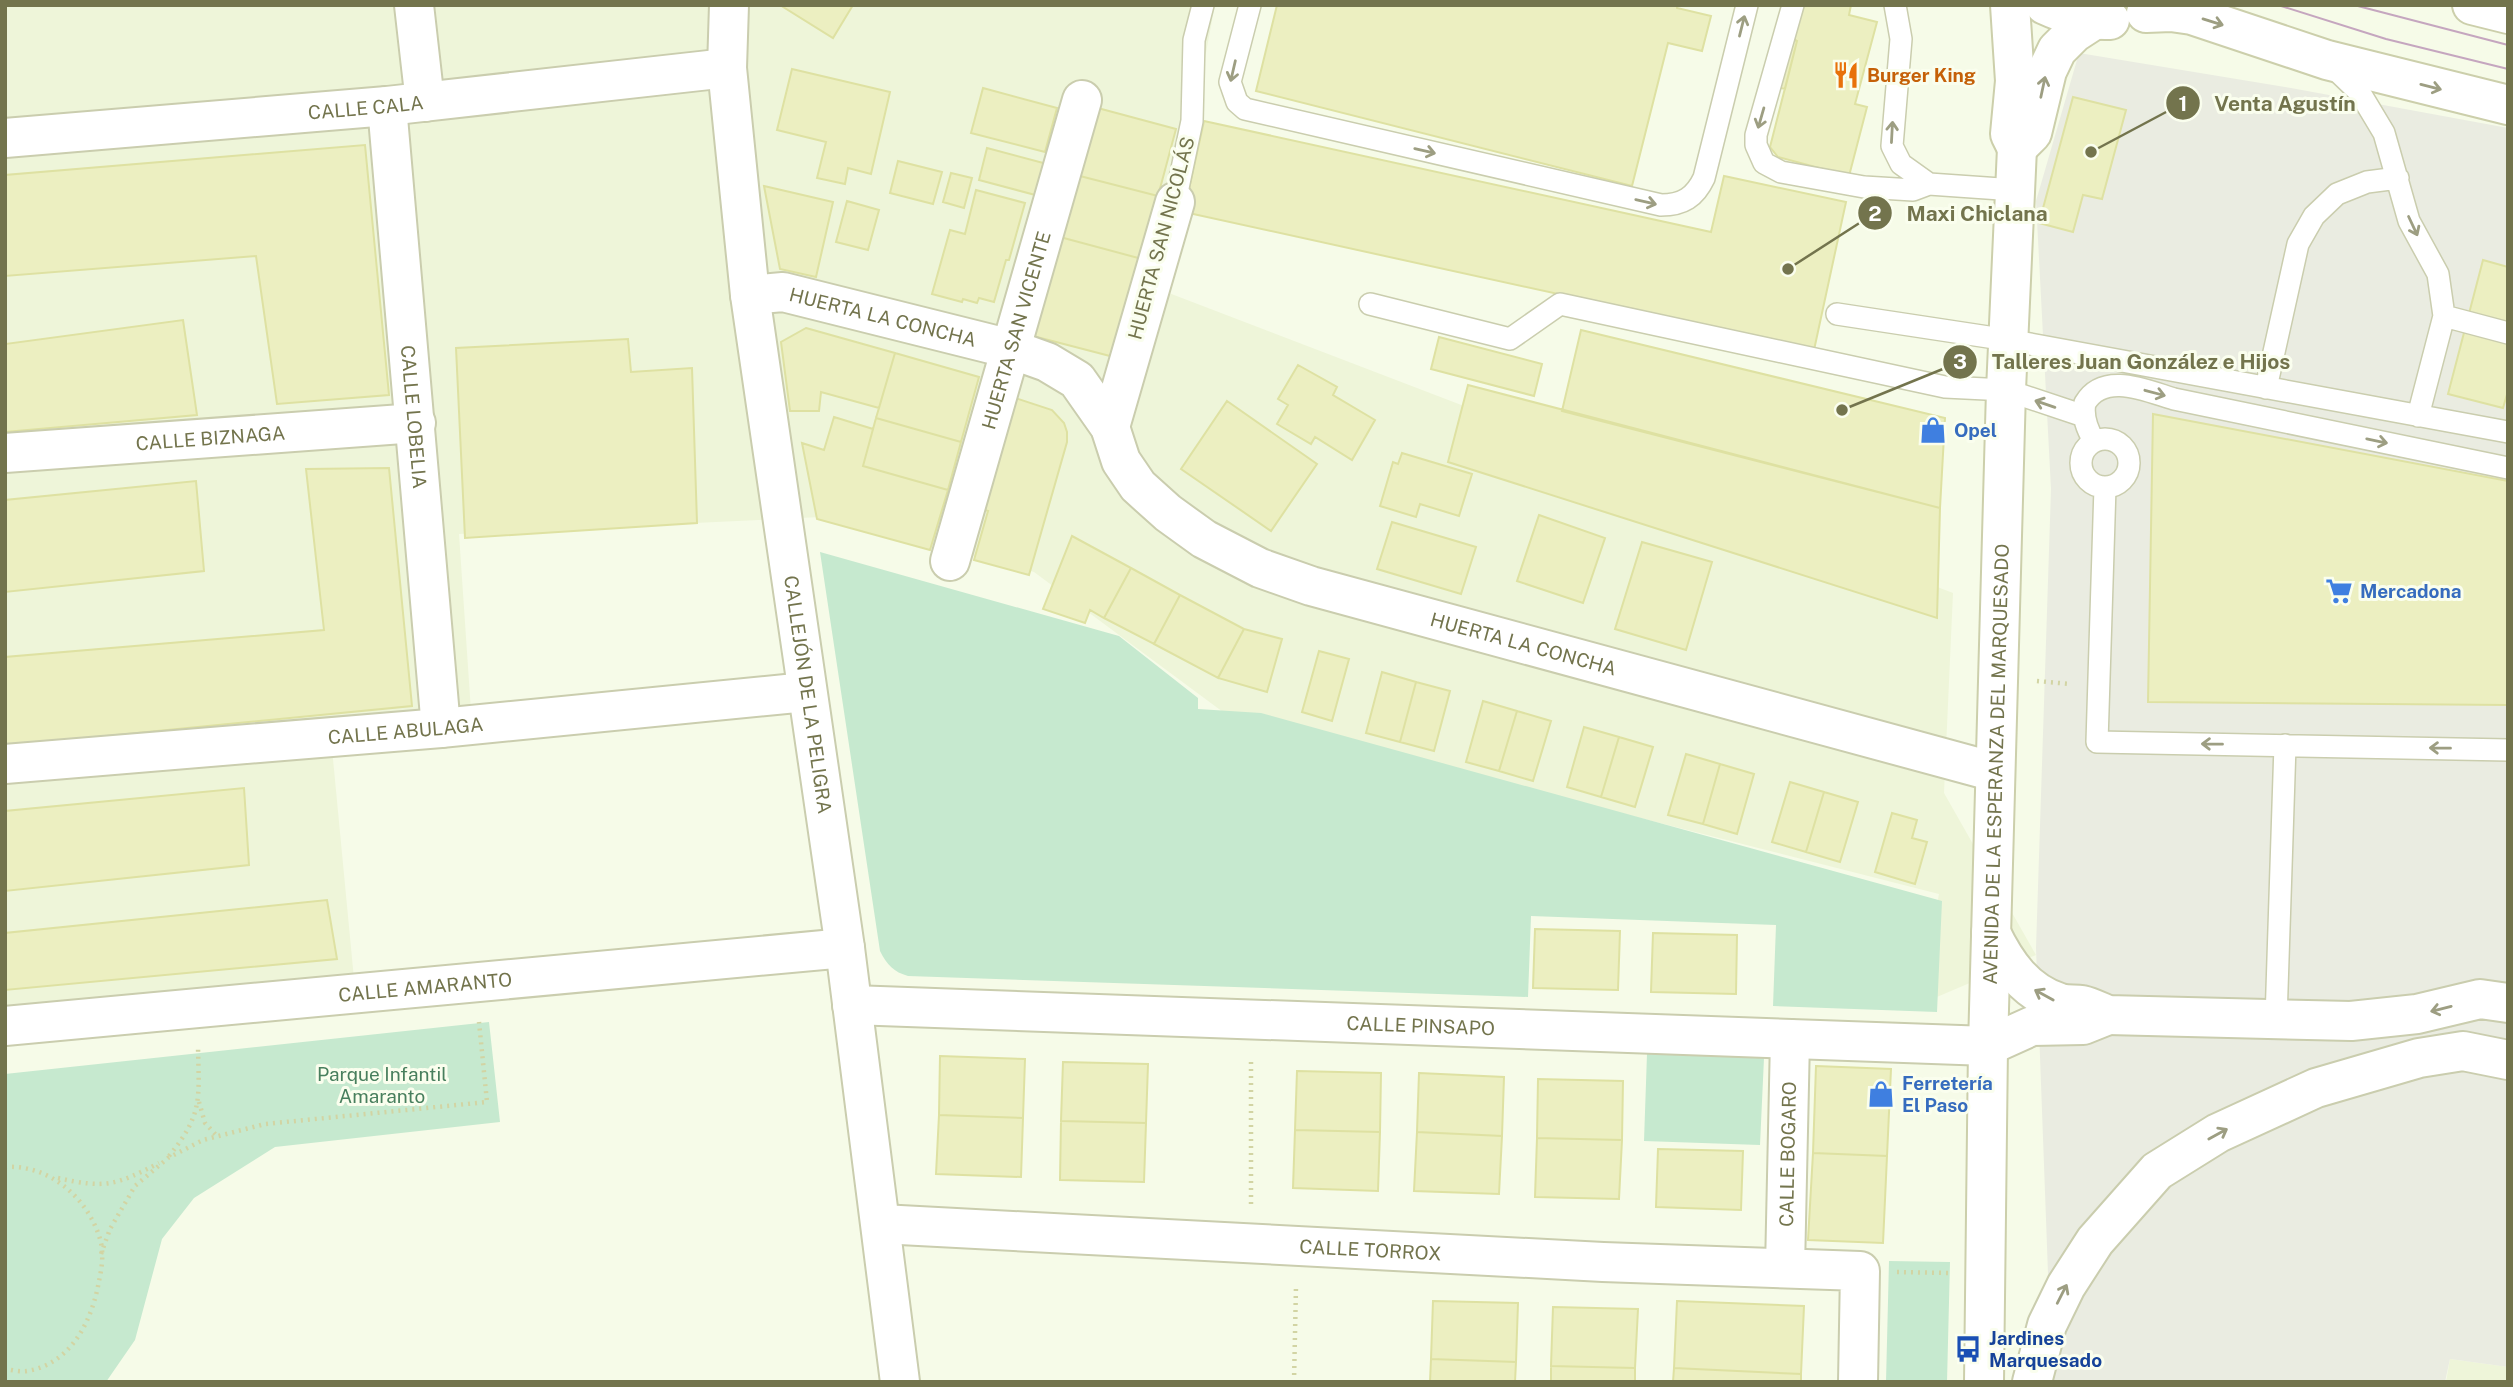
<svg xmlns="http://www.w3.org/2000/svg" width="2513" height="1387" font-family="'Public Sans',sans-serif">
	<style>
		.residential { fill: #eef5d9 }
		.industrial { fill: #eaece1 }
		.green { fill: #c6e9cf }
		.building { fill: #ecefc1; stroke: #dee1a2; stroke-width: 2 }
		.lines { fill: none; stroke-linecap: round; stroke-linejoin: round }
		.lane-casing { stroke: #cacdae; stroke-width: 24 }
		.street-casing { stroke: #cacdae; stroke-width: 42 }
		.secondary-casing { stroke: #cccfab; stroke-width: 42 }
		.path { stroke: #d2d4a3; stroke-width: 4.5; stroke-dasharray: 2 5; stroke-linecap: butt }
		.lane { stroke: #fff; stroke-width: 21 }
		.street { stroke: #fff; stroke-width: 38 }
		.secondary { stroke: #fff; stroke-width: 38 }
		.tram { stroke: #c5a6bf; stroke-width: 2 }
		.oneway { stroke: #9d9e82 }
		.labels { text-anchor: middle; stroke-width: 6; stroke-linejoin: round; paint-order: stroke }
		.food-label { font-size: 19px; font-weight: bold; fill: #c56008; stroke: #fafeee; text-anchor: start }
		.street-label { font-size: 19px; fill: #73744d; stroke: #fafeee }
		.shop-label { font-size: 19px; font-weight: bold; fill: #366cbe; stroke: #fafeee; text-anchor: start }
		.park-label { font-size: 19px; fill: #487f5d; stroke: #fafeee }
		.transit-label { font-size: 19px; font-weight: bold; fill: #164399; stroke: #fafeee; text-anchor: start }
		.leader { fill: none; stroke: #73744d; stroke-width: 2.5 }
		.callout-dot { fill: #73744d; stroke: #fafeee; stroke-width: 2.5 }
		.mark-label { font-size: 21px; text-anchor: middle; font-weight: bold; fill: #fff }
		.callout-label { font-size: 21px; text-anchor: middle; font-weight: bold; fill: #73744d; stroke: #fafeee; stroke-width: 6; stroke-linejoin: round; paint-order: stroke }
	</style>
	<rect width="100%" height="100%" fill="#f6fbe8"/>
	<path class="residential" d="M5,5H1215L1161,290L1953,593L1944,793L2036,955L1918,1005L1939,894L1223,712L1034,572L821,517L459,534L472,726L331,738L356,1000L5,1029Z
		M2450,1359L2508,1367V1382H2446Z"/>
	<path class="industrial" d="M2079,53L2291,88L2508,128V1367L2450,1359L2445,1382H2052L2036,948L2051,489L2036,201Z"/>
	<path class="green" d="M820,552L1119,636L1198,698V709L1261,713L1942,901L1937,1012L1773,1006L1776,925L1531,916L1528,997L908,976C894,972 887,965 880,951Z
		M489,1022L500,1122L275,1147L194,1198L162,1239L135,1340L106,1382H5V1074Z
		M1647,1054L1764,1058L1760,1145L1644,1141Z
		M1889,1261L1950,1262L1947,1382H1886Z"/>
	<path class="building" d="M780,5H853L833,38Z
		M1277,5H1677V8L1711,16L1702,51L1668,43L1632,186L1256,91Z
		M1802,5H1851L1849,15L1877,22L1855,104L1867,107L1849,176L1778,157L1770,147L1797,41L1794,39Z
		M1782,36L1797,41L1785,89L1769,85Z
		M792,69L890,92L871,174L848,168L845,184L817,178L826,142L777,130Z
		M983,88L1057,108L1045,152L971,133Z
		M2073,97L2126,110L2102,199L2083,195L2073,232L2039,223Z
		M1094,107L1176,129L1158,196L1076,175Z
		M1204,121L1711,232L1724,176L1846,202L1814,350L1184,212Z
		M365,145L389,395L277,404L256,256L5,276V175Z
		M987,148L1047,164L1039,196L979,180Z
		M898,161L942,172L933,204L890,193Z
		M951,173L972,178L964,208L943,202Z
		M1076,175L1158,196L1142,259L1060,237Z
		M764,186L833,202L816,277L780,269Z
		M976,190L1025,203L1009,260H1006L994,302L979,298L977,303L963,299L962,302L932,294L950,230L965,234Z
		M847,201L879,210L868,250L836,242Z
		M1060,237L1142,259L1110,356L1033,336Z
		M2483,260L2508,267V391L2503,408L2448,394Z
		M183,320L197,415L5,432V344Z
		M806,328L895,353L879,408L821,392L819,411H790L781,342Z
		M1581,330L1945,418L1940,508L1562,411Z
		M1439,337L1542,364L1534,396L1431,369Z
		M628,339L631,372L692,368L697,523L465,538L456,348Z
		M895,353L979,377L961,442L876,418Z
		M1298,365L1337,387L1333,395L1375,420L1352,460L1315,437L1311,444L1277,424L1288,405L1278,399Z
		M1468,385L1940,508L1937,618L1448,462Z
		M1009,396L1052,410L1064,423L1067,432V442L1029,575L974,560L988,511L978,508Z
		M1227,401L1317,464L1271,531L1181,469Z
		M2153,414L2508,481V705L2148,702Z
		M834,417L873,429L863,466L948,490L930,550L817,519L802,443L824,450Z
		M876,418L961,442L948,490L863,466Z
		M1402,453L1472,474L1459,516L1420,504L1416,517L1380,506L1393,462L1398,464Z
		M389,468L412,706L5,746V657L324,630L306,469Z
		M196,481L204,571L5,592V500Z
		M1539,515L1605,538L1583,603L1517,581Z
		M1392,522L1476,547L1461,594L1377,569Z
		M1072,536L1131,568L1104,618L1090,610L1085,623L1043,609Z
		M1642,542L1712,562L1686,650L1615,629Z
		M1131,568L1180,595L1154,644L1104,618Z
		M1180,595L1244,629L1218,678L1154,644Z
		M1244,629L1282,639L1267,692L1218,678Z
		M1319,651L1349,659L1332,721L1302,712Z
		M1382,672L1416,682L1400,742L1366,733Z
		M1416,682L1450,691L1434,751L1400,742Z
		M1483,701L1517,711L1499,771L1466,762Z
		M1517,711L1551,721L1533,781L1499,771Z
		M1584,727L1619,737L1601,797L1567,787Z
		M1619,737L1653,747L1635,807L1601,797Z
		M1686,754L1720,764L1703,824L1668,815Z
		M1720,764L1754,774L1737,834L1703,824Z
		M1790,782L1824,792L1806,852L1772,842Z
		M244,788L249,865L5,891V811Z
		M1824,792L1858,802L1840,862L1806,852Z
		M1892,813L1917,820L1912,838L1927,842L1915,884L1875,872Z
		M327,900L337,959L5,990V933Z
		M1535,929L1620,931L1618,990L1533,988Z
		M1653,933L1737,935L1736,994L1651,992Z
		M940,1056L1025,1059L1023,1118L939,1115Z
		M1063,1062L1148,1064L1146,1123L1061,1121Z
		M1816,1066L1891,1069L1887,1156L1813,1153Z
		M1297,1071L1381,1073L1380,1132L1295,1130Z
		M1419,1073L1504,1077L1502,1136L1417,1132Z
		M1538,1079L1623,1081L1622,1140L1537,1138Z
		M939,1115L1023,1118L1021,1177L936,1174Z
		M1061,1121L1146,1123L1144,1182L1060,1180Z
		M1295,1130L1380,1132L1378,1191L1293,1188Z
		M1417,1132L1502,1136L1499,1194L1414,1191Z
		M1537,1138L1622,1140L1619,1199L1535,1197Z
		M1658,1149L1743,1151L1741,1210L1656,1207Z
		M1813,1153L1887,1156L1883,1243L1808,1240Z
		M1433,1301L1518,1303L1516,1362L1431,1359Z
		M1677,1301L1804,1306L1801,1374L1674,1368Z
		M1553,1307L1638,1309L1635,1368L1551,1366Z
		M1431,1359L1516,1362L1515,1382H1430Z
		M1551,1366L1635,1368V1382H1551Z
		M1674,1368L1801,1374V1382H1673Z"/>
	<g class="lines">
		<defs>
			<path id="lane" d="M1250,5L1230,82L1237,102L1245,109L1661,205C1683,205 1695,197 1704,178L1747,5
				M1793,5L1756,135V145L1764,163L1781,172L1864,187L1913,190L1929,184L2015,190
				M1895,5L1901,39L1892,146L1901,164L1929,184
				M2333,67L2360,93L2384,133L2409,221L2438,274L2444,316L2508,333
				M1175,202L1192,121L1194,40L1203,5
				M1370,304L1510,339L1560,304L1945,387L2006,390L2084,416
				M1837,314L2008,340L2508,432
				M2266,388L2298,244L2314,216L2337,194L2367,182L2398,178
				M2418,416L2444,316
				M2081 463a24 24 0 1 1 48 0a24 24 0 1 1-48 0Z
				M2094,441C2087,429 2082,417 2085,403C2104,371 2147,391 2174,399L2508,468
				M2105,487L2097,742L2508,750
				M2276,1020L2285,745"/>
			<g id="street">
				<path d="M414,5L425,102"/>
				<path id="s1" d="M729,5L727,68L750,295L845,948L900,1382"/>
				<path id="s2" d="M387,106L441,728"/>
				<path id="s3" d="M5,138L387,106L727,68"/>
				<path id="s4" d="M750,295L783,292L1011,349L1047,362L1077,380L1110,427L1121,461L1138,486L1168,513L1204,539L1260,568L1311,586L1995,772"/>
				<path d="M1110,427L1175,202"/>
				<path id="s5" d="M5,453L416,423"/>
				<path id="s6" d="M950,561L1082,100"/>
				<path id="s7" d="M5,764L441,728L806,692"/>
				<path d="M1991,933C2006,964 2025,992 2060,1003C2067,1005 2075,1004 2082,1005C2091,1007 2100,1012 2108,1015L2351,1021L2417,1014L2480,999L2508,1003"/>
				<path id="s8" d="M852,1005L1988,1046L2032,1026L2083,1025L2108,1015"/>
				<path id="s9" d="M5,1026L845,948"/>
				<path id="s10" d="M881,1224L1603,1262L1860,1271L1858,1382"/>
				<path id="s11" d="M1785,1268L1790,1039"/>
				<path d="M2032,1382L2047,1325L2066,1286L2095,1241L2157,1171L2218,1133L2316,1088L2419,1058L2463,1051L2508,1060"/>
			</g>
			<g id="secondary">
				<path d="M2010,5L2015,81L2010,134L2017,148"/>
				<path d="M2045,5C2067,15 2086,21 2110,20"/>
				<path d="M2472,5L2508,14"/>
				<path d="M2146,13L2171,12L2192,15L2327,60L2508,105"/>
				<path d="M2017,148L2032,133L2047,71L2057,50L2074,33L2094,20"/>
				<path id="s12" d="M1984,1382L1988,1046L2006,390L2017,148"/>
			</g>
		</defs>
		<use href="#lane" class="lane-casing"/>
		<use href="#street" class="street-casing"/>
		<use href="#secondary" class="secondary-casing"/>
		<path class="path" d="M2037,681L2070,684
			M199,1102L205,1123L217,1136
			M169,1156C203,1114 199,1099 198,1047
			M5,1167C49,1164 88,1198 100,1239C104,1252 102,1268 99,1281C92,1321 71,1364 27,1371C20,1372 12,1370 5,1369
			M58,1178C106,1189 116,1185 159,1163
			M1251,1204V1059
			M101,1254L110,1229L135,1186L168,1158L203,1140L265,1124L487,1102L479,1022
			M1897,1272L1948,1273
			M1294,1382L1296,1286"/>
		<use href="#lane" class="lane"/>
		<use href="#street" class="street"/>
		<use href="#secondary" class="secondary"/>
		<path class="tram" d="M2278,5L2386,39L2508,69
			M2354,5L2508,45"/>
	</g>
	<defs><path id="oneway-shaft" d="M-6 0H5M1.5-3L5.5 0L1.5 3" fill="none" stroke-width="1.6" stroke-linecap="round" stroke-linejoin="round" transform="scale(1.75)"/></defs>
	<g class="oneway">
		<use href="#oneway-shaft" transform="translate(2213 22) rotate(17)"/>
		<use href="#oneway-shaft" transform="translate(1742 26) rotate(-76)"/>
		<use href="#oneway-shaft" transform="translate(1233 71) rotate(103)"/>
		<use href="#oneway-shaft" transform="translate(2043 87) rotate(-78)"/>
		<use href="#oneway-shaft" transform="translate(2431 87) rotate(14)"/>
		<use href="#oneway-shaft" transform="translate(1761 118) rotate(106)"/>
		<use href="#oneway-shaft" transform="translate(1892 132) rotate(-87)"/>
		<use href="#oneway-shaft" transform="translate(1425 151) rotate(13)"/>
		<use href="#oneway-shaft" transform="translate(1646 202) rotate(13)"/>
		<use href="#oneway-shaft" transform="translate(2413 226) rotate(65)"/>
		<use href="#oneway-shaft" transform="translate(2155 393) rotate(15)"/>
		<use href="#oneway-shaft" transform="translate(2045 404) rotate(-161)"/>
		<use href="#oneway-shaft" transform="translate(2377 441) rotate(12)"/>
		<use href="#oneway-shaft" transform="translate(2212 744) rotate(-179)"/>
		<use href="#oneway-shaft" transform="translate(2440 748) rotate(-179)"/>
		<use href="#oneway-shaft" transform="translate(2044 995) rotate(-151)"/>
		<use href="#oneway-shaft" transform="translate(2441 1009) rotate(166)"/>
		<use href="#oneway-shaft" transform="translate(2218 1134) rotate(-29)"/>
		<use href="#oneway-shaft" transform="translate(2062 1294) rotate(-63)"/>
	</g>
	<defs>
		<symbol id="restaurant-bare" viewBox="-9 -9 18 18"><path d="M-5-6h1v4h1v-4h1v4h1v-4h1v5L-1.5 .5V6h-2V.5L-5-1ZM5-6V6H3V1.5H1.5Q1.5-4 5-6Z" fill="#e8710a" stroke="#fafeee" stroke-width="2.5" paint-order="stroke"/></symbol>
		<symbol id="shop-bare" viewBox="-9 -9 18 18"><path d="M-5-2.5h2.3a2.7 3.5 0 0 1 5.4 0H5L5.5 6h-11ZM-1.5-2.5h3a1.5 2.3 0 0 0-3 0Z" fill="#3f7fe0" stroke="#fafeee" stroke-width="2.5" paint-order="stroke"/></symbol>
		<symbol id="supermarket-bare" viewBox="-9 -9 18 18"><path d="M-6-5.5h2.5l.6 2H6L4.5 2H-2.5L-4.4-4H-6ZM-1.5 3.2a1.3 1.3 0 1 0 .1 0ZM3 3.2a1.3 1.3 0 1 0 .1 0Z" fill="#3f7fe0" stroke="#fafeee" stroke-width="2.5" paint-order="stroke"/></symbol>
		<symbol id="bus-bare" viewBox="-9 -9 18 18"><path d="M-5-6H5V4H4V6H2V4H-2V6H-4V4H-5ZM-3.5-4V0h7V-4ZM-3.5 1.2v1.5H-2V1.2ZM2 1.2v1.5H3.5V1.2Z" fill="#1a4fb4" stroke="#fafeee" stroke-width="2.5" paint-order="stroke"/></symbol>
	</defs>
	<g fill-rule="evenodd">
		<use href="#restaurant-bare" x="1827" y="56" width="38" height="38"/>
		<use href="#shop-bare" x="1914" y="411" width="38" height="38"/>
		<use href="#supermarket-bare" x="2320" y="572" width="38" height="38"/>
		<use href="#shop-bare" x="1862" y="1075" width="38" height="38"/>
		<use href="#bus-bare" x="1949" y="1330" width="38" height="38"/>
	</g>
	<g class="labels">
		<g class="food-label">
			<text x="1867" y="82">Burger King</text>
		</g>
		<g class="street-label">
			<text dy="7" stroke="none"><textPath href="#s3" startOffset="362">CALLE CALA</textPath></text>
			<text transform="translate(1161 238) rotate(-75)" y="7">HUERTA SAN NICOLÁS</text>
			<text dy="7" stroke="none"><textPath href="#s4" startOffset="136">HUERTA LA CONCHA</textPath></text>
			<text dy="7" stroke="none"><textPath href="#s6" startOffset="240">HUERTA SAN VICENTE</textPath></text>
			<text dy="7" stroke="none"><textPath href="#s2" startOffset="312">CALLE LOBELIA</textPath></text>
			<text dy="7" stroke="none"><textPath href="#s5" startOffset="206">CALLE BIZNAGA</textPath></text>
			<text dy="7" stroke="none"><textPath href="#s4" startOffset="887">HUERTA LA CONCHA</textPath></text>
			<text dy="7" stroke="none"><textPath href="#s1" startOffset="695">CALLEJÓN DE LA PELIGRA</textPath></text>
			<text dy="7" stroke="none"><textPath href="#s7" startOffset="402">CALLE ABULAGA</textPath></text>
			<text dy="7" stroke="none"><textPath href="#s12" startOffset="618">AVENIDA DE LA ESPERANZA DEL MARQUESADO</textPath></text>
			<text dy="7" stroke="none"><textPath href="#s9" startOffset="422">CALLE AMARANTO</textPath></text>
			<text dy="7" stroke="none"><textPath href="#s8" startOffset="569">CALLE PINSAPO</textPath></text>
			<text dy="7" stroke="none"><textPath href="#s11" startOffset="114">CALLE BOGARO</textPath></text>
			<text dy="7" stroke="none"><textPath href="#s10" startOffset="490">CALLE TORROX</textPath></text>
		</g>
		<g class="shop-label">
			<text x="1954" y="437">Opel</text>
			<text x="2360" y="598">Mercadona</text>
			<text x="1902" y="1090">Ferretería<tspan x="1902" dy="22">El Paso</tspan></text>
		</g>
		<g class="park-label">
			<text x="382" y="1081">Parque Infantil<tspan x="382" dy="22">Amaranto</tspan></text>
		</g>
		<g class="transit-label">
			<text x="1989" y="1345">Jardines<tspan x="1989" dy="22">Marquesado</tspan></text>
		</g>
	</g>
	<path class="leader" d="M2091 152L2183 103M1788 269L1875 213M1842 410L1960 362"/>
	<g class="callout-dot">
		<circle cx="2091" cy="152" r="7"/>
		<circle cx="1788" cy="269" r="7"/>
		<circle cx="1842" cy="410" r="7"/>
		<circle cx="2183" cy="103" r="18"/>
		<circle cx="1875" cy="213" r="18"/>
		<circle cx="1960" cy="362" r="18"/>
	</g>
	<g class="mark-label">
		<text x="2183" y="111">1</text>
		<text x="1875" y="221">2</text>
		<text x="1960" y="369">3</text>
	</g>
	<g class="callout-label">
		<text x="2285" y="111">Venta Agustín</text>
		<text x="1977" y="221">Maxi Chiclana</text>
		<text x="2141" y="369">Talleres Juan González e Hijos</text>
	</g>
	<rect width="2513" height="1387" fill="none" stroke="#73744d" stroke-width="14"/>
</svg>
